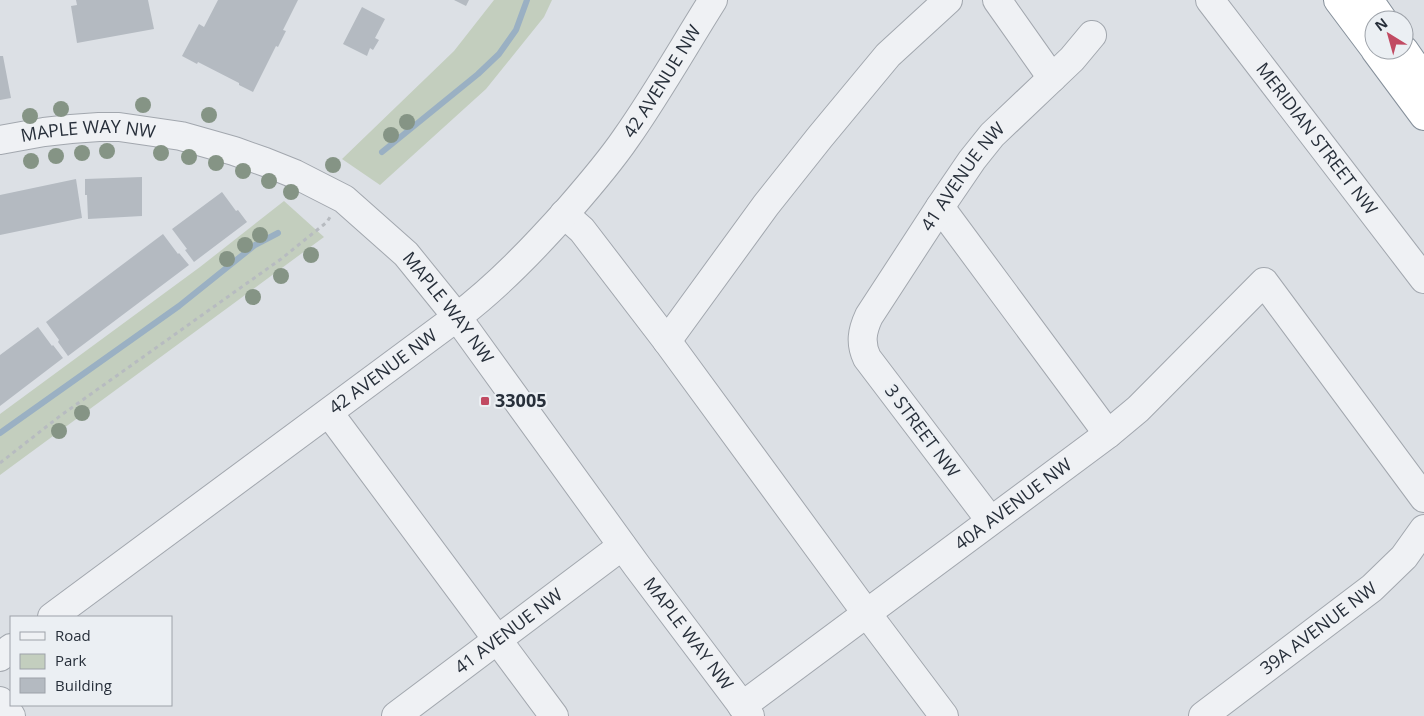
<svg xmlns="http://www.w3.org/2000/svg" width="1424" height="716" font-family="'Open Sans',sans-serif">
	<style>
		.green { fill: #c3cebe }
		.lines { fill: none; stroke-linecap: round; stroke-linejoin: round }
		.stream { stroke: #9ab0c3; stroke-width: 6 }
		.building { fill: #b4bac1 }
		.minor-casing { stroke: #a2a7ae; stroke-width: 30 }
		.highway-casing { stroke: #858f9a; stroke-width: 30 }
		.path { stroke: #b7bbc0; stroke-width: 3; stroke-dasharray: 4 4; stroke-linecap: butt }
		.minor { stroke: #eff1f4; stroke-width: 28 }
		.highway { stroke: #fff; stroke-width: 28 }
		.tree { fill: #859485 }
		.poi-dot { fill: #c14a62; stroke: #ebeff3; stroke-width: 2 }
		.labels { text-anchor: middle; stroke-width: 4; stroke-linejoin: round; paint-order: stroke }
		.street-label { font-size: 18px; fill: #272f3a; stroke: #ebeff3 }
		.poi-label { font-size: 18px; font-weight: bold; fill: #272f3a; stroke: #ebeff3; text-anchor: start }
	</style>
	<rect width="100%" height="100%" fill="#dce0e5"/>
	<path class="green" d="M494,0H552L544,17L486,89L380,185L342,159L454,51Z
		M284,201L324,237L0,475V414L200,267Z"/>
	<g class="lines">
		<path class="stream" d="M382,152L478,74L499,54L516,30L527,0
			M0,433L179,306L255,245L278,233"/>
	</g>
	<path class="building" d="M76,0H148L154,29L77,43L71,6L77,5Z
		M218,0H298L283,30L286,31L278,47L276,46L253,92L239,85V83L198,62L197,64L182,56L199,24L204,27Z
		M454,0H469L466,6Z
		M362,7L385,19L375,38L379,40L373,50L370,48L367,56L343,44Z
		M0,56H3L11,98L0,100Z
		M142,177V216L88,219L87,195H85V179Z
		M76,179L82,218L0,235V195Z
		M222,192L236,211L238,210L247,222L194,262L185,250L187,249L172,229Z
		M163,234L178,254L179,253L189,265L68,356L58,342L59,340L46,322Z
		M38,327L52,346L53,345L63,358L0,406V355Z"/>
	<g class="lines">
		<defs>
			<g id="minor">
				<path d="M997,0L1052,78"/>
				<path id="s1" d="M1210,0L1424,279"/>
				<path id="s2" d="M0,140L44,132L71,129L99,127H119L181,136L234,151L265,162L295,174L344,199L406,254L457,317L637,566L750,716"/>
				<path d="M940,207L1108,434"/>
				<path d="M564,214L582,230L667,341L856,599L944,716"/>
				<path d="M667,341L766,205L820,137L888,55L948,0"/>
				<path d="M329,413L554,716"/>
				<path id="s3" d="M990,520L867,358C860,343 862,331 869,316L940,207L972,160L992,135L1072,59L1092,35"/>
				<path id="s4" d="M52,617L457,317C499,285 534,248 569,209C589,186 609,163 626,138C657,94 684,46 713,0"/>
				<path d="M0,657L11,648"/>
				<path d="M0,701L11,716"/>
				<path id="s5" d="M742,706L1108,434L1138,409L1264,282L1424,498"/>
				<path id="s6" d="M396,716L622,546"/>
				<path id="s7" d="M1203,716L1372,588L1404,557L1424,529"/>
			</g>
			<path id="highway" d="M1338,0L1374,48
				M1369,0L1383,20
				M1375,50L1424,116
				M1404,50L1424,79"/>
		</defs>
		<use href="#minor" class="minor-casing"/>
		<use href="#highway" class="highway-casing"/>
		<path class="path" d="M0,463L60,416L281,259L327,222L330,217"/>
		<use href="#minor" class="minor"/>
		<use href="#highway" class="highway"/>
	</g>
	<g class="tree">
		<circle cx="143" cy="105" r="8"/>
		<circle cx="61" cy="109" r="8"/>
		<circle cx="209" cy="115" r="8"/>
		<circle cx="30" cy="116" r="8"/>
		<circle cx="407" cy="122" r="8"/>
		<circle cx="391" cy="135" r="8"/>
		<circle cx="107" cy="151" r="8"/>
		<circle cx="82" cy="153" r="8"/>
		<circle cx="161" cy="153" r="8"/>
		<circle cx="56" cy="156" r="8"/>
		<circle cx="189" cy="157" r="8"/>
		<circle cx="31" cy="161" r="8"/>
		<circle cx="216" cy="163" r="8"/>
		<circle cx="333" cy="165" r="8"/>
		<circle cx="243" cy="171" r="8"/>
		<circle cx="269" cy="181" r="8"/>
		<circle cx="291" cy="192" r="8"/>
		<circle cx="260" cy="235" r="8"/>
		<circle cx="245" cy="245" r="8"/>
		<circle cx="311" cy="255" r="8"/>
		<circle cx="227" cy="259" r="8"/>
		<circle cx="281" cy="276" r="8"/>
		<circle cx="253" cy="297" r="8"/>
		<circle cx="82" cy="413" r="8"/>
		<circle cx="59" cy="431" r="8"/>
	</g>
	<rect class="poi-dot" x="480" y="396" width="10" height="10" rx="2.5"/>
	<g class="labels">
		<g class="street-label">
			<text dy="6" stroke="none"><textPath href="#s4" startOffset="818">42 AVENUE NW</textPath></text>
			<text dy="6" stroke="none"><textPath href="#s2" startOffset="89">MAPLE WAY NW</textPath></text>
			<text dy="6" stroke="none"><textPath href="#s1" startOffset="175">MERIDIAN STREET NW</textPath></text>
			<text dy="6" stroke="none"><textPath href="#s3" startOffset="415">41 AVENUE NW</textPath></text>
			<text dy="6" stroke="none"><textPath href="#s2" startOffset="509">MAPLE WAY NW</textPath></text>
			<text dy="6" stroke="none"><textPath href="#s4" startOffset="412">42 AVENUE NW</textPath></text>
			<text transform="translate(922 431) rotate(53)" y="6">3 STREET NW</text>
			<text dy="6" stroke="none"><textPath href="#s5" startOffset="338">40A AVENUE NW</textPath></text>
			<text dy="6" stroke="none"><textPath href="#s7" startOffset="145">39A AVENUE NW</textPath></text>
			<text dy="6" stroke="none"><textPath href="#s6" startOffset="141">41 AVENUE NW</textPath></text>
			<text dy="6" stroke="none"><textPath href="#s2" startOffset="914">MAPLE WAY NW</textPath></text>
		</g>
		<g class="poi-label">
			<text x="495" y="407">33005</text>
		</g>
	</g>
	<rect x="10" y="616" width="162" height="90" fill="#ebeff3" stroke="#9da2a9"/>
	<rect x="20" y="632" width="25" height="8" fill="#eff1f4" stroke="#9da2a9"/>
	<text x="55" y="641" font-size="15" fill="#272f3a">Road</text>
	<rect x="20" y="654" width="25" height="15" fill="#c3cebe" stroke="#9da2a9"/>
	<text x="55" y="666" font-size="15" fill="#272f3a">Park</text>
	<rect x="20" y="678" width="25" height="15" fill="#b4bac1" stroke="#9da2a9"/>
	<text x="55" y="691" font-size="15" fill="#272f3a">Building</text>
	<g transform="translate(1389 35) rotate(323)"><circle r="24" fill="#ebeff3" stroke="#9da2a9"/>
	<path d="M0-4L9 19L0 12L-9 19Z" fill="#c14a62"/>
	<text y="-8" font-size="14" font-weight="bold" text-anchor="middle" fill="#272f3a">N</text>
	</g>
</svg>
